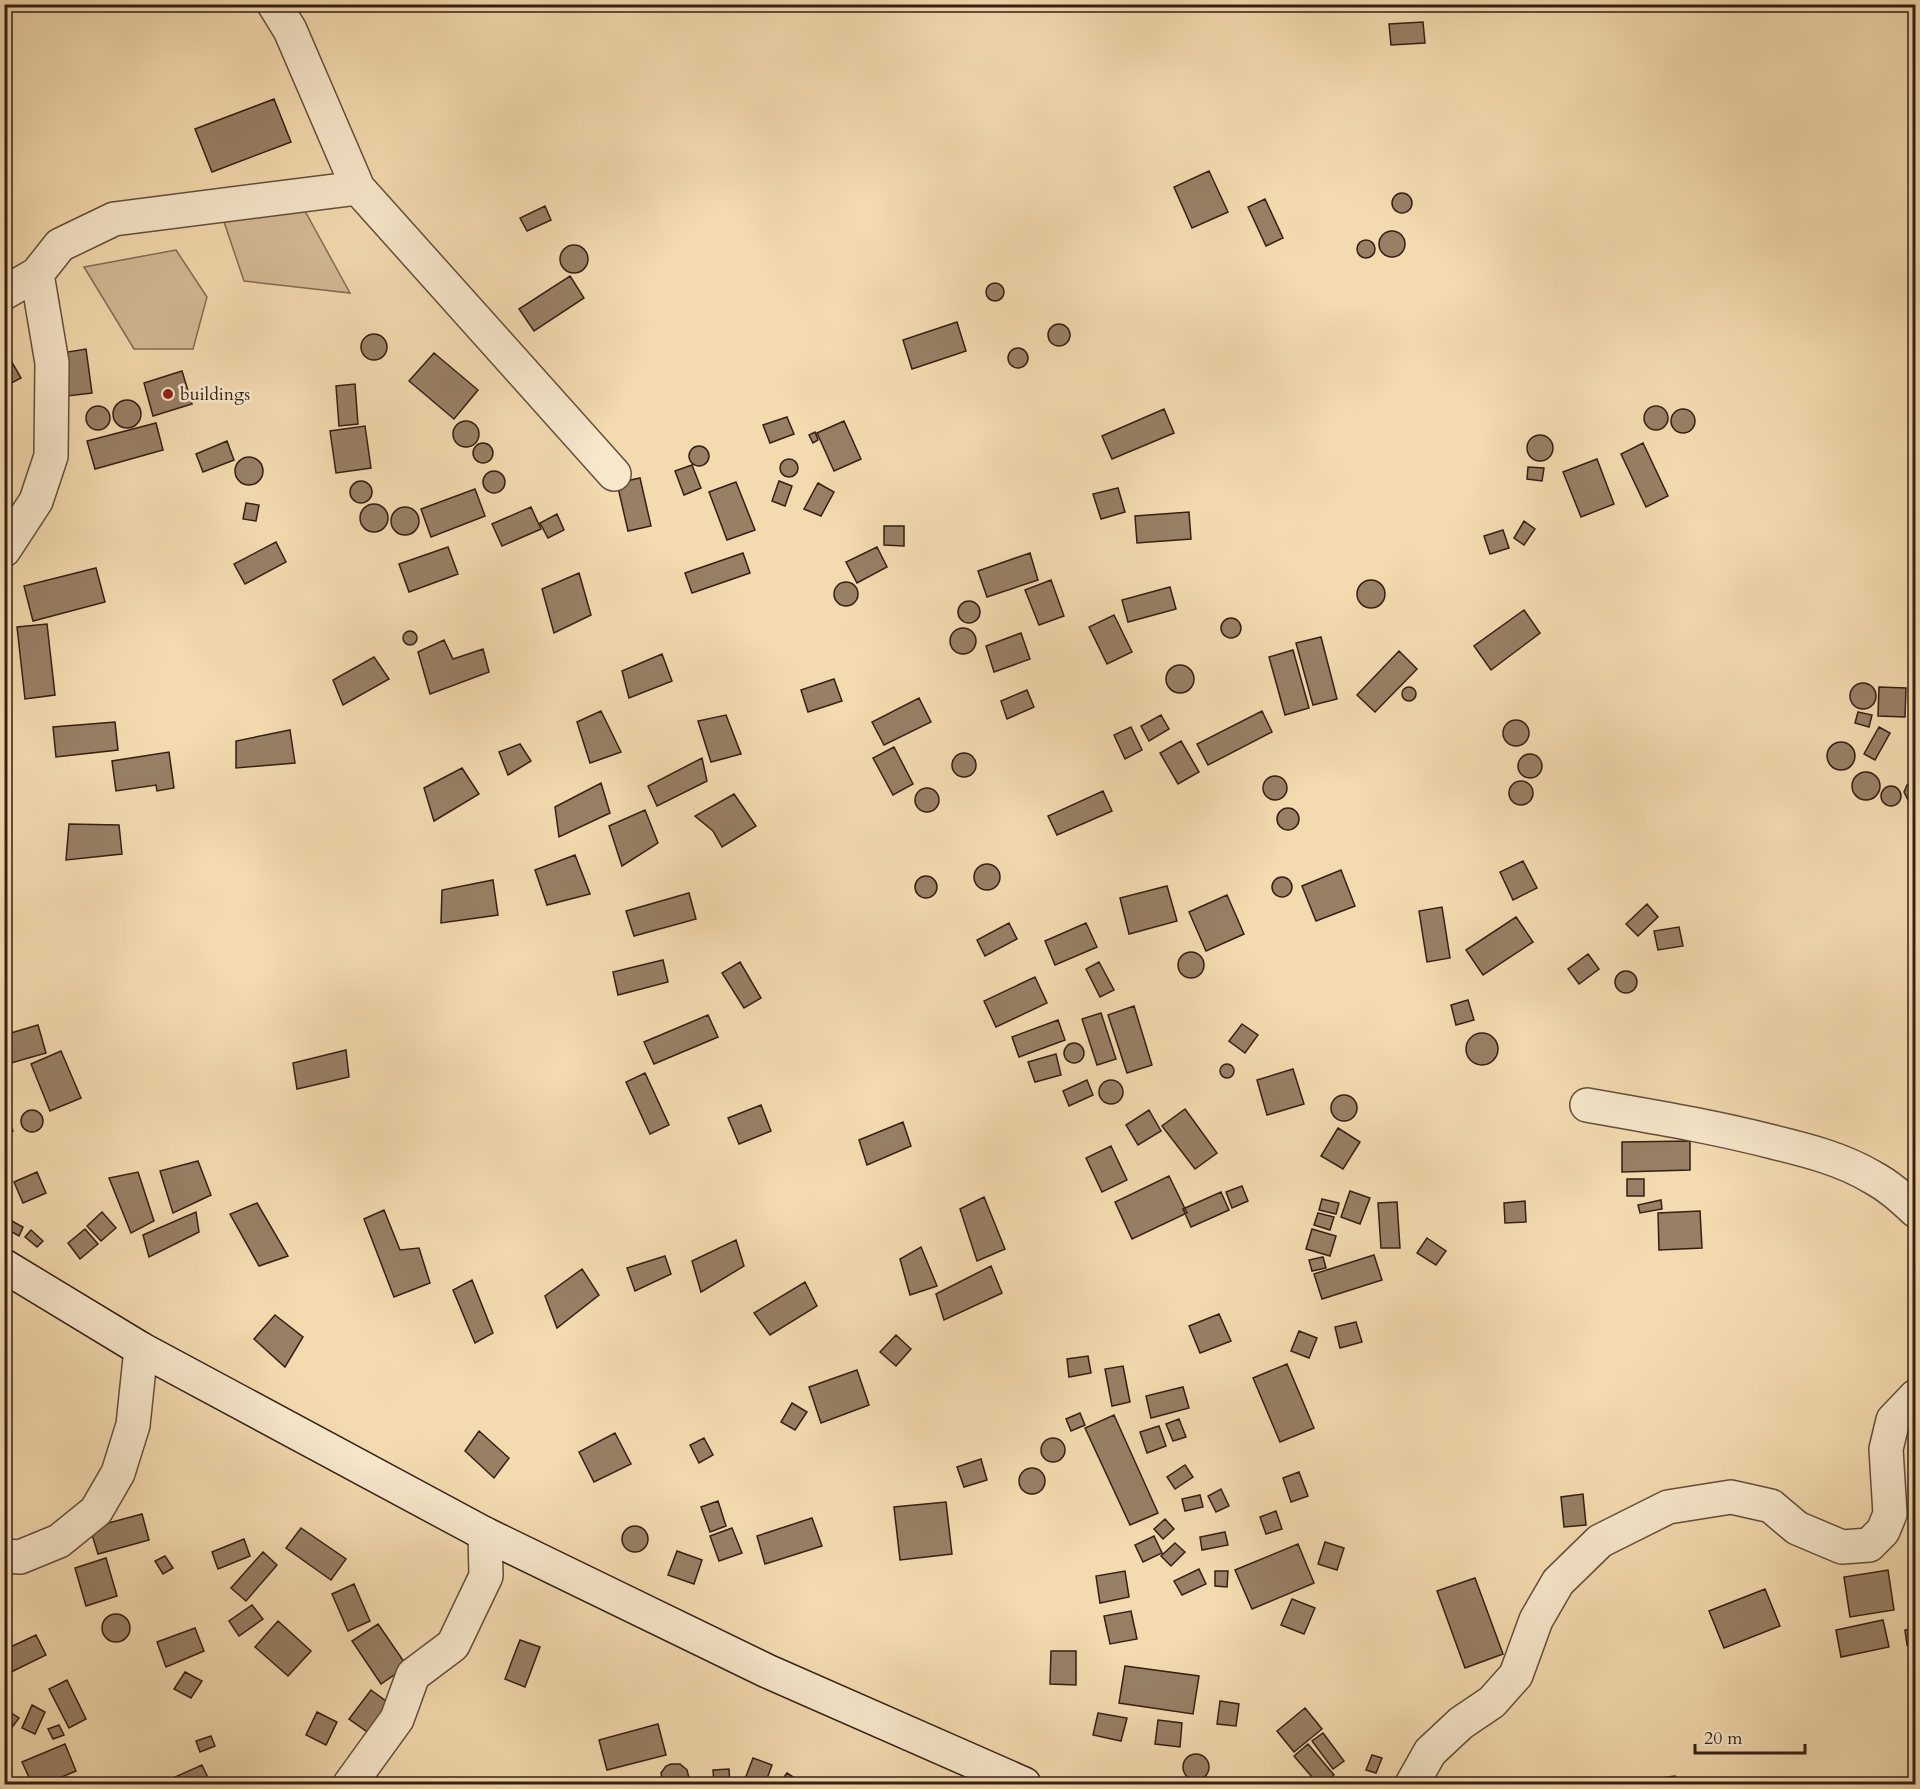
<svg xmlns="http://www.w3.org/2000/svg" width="1920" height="1789" font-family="Cardo,serif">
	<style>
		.green { fill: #d3ba95; stroke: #846c55; stroke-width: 1.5 }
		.building { fill: #988065; stroke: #351f15; stroke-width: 1.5 }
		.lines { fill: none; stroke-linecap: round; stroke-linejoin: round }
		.minor-casing { stroke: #644e3c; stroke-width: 36 }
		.secondary-casing { stroke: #351f15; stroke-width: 36 }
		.minor { stroke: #f7e7cb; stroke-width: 33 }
		.secondary { stroke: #f7e7cb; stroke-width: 33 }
		.poi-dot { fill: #8f2418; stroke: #f7e7cb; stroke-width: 2 }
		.labels { text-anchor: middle; stroke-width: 5; stroke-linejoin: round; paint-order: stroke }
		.poi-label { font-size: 18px; fill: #351f15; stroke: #f7e7cb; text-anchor: start }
	</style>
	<rect width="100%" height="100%" fill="#f3daaf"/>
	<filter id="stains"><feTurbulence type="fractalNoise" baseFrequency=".00333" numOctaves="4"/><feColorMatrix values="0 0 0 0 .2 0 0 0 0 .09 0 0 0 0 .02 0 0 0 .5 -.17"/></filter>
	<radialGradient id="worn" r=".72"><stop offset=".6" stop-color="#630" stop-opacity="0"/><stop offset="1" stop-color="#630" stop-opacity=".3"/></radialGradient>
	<path class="green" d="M305,211L350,293L244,281L221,213Z
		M176,250L207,297L193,349H134L84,267Z"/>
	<path class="building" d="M1423,22L1425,43L1391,45L1389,24Z
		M274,99L291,142L212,172L195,129Z
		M1209,171L1228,212L1192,228L1174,187Z
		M1392 203a10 10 0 1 1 20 0a10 10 0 1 1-20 0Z
		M1265,199L1283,238L1266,246L1248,207Z
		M545,206L551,220L527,231L520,218Z
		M1379 244a13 13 0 1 1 26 0a13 13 0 1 1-26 0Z
		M1357 249a9 9 0 1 1 18 0a9 9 0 1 1-18 0Z
		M560 259a14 14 0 1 1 28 0a14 14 0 1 1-28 0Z
		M570,276L584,298L534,331L519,309Z
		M986 292a9 9 0 1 1 18 0a9 9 0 1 1-18 0Z
		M957,322L966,351L912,369L903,340Z
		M1048 335a11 11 0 1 1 22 0a11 11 0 1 1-22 0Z
		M361 347a13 13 0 1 1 26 0a13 13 0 1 1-26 0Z
		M1008 358a10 10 0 1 1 20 0a10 10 0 1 1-20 0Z
		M86,349L92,393L67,396L61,353Z
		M434,353L478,390L454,419L409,381Z
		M10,359L21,378L4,387V362Z
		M182,371L192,404L153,416L144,383Z
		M355,384L358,424L339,426L336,386Z
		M113 414a14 14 0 1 1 28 0a14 14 0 1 1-28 0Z
		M1644 418a12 12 0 1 1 24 0a12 12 0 1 1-24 0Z
		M86 418a12 12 0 1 1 24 0a12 12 0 1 1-24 0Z
		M1164,409L1174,433L1112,459L1102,436Z
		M1671 421a12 12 0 1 1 24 0a12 12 0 1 1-24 0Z
		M787,417L794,434L770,443L763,425Z
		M844,421L861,459L834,471L817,433Z
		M453 434a13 13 0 1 1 26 0a13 13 0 1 1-26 0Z
		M156,423L163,450L95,469L87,441Z
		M365,426L371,468L336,473L330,431Z
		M815,432L818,440L813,443L809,435Z
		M4,435L11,439L4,450Z
		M1527 448a13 13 0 1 1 26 0a13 13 0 1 1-26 0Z
		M227,441L234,460L203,472L196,454Z
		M1643,443L1668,496L1646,507L1621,454Z
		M473 453a10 10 0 1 1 20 0a10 10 0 1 1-20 0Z
		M689 456a10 10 0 1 1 20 0a10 10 0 1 1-20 0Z
		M235 471a14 14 0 1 1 28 0a14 14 0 1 1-28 0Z
		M780 468a9 9 0 1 1 18 0a9 9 0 1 1-18 0Z
		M1597,459L1614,504L1581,517L1563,472Z
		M692,465L701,488L684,495L675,471Z
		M1528,467L1544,468L1542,481L1527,479Z
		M483 482a11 11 0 1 1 22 0a11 11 0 1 1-22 0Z
		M640,478L651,526L628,531L617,483Z
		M350 492a11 11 0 1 1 22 0a11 11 0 1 1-22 0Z
		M779,481L792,486L785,506L772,501Z
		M736,482L755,530L727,540L709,492Z
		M818,483L834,492L821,516L804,509Z
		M1118,488L1125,512L1101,519L1093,494Z
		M475,489L485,516L431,537L421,509Z
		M246,503L259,505L256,521L243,519Z
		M360 518a14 14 0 1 1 28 0a14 14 0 1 1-28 0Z
		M531,507L541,529L502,546L492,524Z
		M391 521a14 14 0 1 1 28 0a14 14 0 1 1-28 0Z
		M1189,512L1191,539L1137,543L1135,516Z
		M557,514L564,530L548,538L540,523Z
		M1524,521L1535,529L1524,545L1514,538Z
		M884,526H904V546L884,545Z
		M1503,530L1509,548L1490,554L1484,536Z
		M276,542L286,562L245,584L234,564Z
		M448,547L458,574L409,592L399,564Z
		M877,547L887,567L857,583L846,562Z
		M743,553L750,573L692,593L685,573Z
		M1030,553L1038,580L987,597L978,571Z
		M96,568L105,602L33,621L24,586Z
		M579,573L591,615L554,633L542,589Z
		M1051,580L1064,616L1039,625L1025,590Z
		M1357 594a14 14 0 1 1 28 0a14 14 0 1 1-28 0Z
		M834 594a12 12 0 1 1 24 0a12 12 0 1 1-24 0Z
		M1170,587L1176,609L1128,622L1122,600Z
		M958 612a11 11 0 1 1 22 0a11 11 0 1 1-22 0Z
		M1524,610L1540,633L1491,670L1474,646Z
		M1114,615L1132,652L1107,664L1089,627Z
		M1221 628a10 10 0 1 1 20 0a10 10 0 1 1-20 0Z
		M47,624L55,695L25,699L17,627Z
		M950 641a13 13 0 1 1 26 0a13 13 0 1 1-26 0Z
		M403 638a7 7 0 1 1 14 0a7 7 0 1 1-14 0Z
		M1021,633L1030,659L994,672L986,646Z
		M1321,637L1337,699L1313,705L1296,643Z
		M444,640L453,659L483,649L489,672L430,694L418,652Z
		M1293,650L1309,708L1285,715L1269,657Z
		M1399,651L1417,669L1375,712L1357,695Z
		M662,654L672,681L629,698L622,671Z
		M374,657L389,679L343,705L333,680Z
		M1166 679a14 14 0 1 1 28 0a14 14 0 1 1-28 0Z
		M834,679L842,701L808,712L801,690Z
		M1850 696a13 13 0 1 1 26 0a13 13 0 1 1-26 0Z
		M1402 694a7 7 0 1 1 14 0a7 7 0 1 1-14 0Z
		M1879,687L1906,688L1905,717L1878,716Z
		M1027,690L1034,707L1007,719L1001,701Z
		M919,698L931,722L884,745L872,722Z
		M601,711L621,752L590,763L577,722Z
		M1262,711L1272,732L1208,765L1197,744Z
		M1858,712L1872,715L1869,727L1855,723Z
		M726,715L741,754L711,762L698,721Z
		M1161,715L1169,729L1149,741L1141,726Z
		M1503 733a13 13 0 1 1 26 0a13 13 0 1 1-26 0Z
		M115,722L118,750L56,757L53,727Z
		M1131,727L1142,750L1125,759L1114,735Z
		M1879,727L1890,733L1875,760L1864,754Z
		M290,730L295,763L236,768V741Z
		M1181,741L1199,772L1178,784L1160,753Z
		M1827 756a14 14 0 1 1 28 0a14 14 0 1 1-28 0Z
		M520,744L531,761L508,775L499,752Z
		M894,747L913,784L893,795L873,758Z
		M169,752L174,788L157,791L156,785L116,791L112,761Z
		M952 765a12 12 0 1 1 24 0a12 12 0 1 1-24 0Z
		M1518 766a12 12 0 1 1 24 0a12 12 0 1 1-24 0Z
		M702,758L707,781L657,806L648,786Z
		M462,768L479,794L434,821L424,788Z
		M1852 786a14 14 0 1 1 28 0a14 14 0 1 1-28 0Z
		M1263 788a12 12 0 1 1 24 0a12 12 0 1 1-24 0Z
		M1914,780H1916V804L1909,802L1904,792L1907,785Z
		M1509 793a12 12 0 1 1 24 0a12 12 0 1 1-24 0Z
		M601,783L610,813L559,837L555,807Z
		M1881 796a10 10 0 1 1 20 0a10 10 0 1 1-20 0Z
		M915 800a12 12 0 1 1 24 0a12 12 0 1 1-24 0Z
		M1103,791L1112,811L1057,835L1048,816Z
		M734,794L756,826L722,847L713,831L695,816Z
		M1277 819a11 11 0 1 1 22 0a11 11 0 1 1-22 0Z
		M645,810L658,843L622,866L609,826Z
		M69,824L119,825L122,854L66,860Z
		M575,855L590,894L547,905L535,870Z
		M1523,861L1537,888L1513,900L1500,872Z
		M974 877a13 13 0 1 1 26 0a13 13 0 1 1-26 0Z
		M1341,870L1355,906L1316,921L1302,886Z
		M915 887a11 11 0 1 1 22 0a11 11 0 1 1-22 0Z
		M1272 887a10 10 0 1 1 20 0a10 10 0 1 1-20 0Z
		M493,880L498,915L441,923L442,890Z
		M1167,886L1177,921L1129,934L1120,898Z
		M689,893L696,919L634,936L626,911Z
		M1227,895L1244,934L1206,951L1189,912Z
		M1647,904L1658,917L1638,936L1626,924Z
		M1442,907L1450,958L1427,962L1419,911Z
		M1516,917L1533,942L1483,975L1466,950Z
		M1009,923L1017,939L985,956L977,940Z
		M1086,923L1097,947L1055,965L1045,941Z
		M1679,927L1683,946L1658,950L1654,931Z
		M1178 965a13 13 0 1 1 26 0a13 13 0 1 1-26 0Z
		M1588,954L1599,969L1579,984L1568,969Z
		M663,960L668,982L618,995L613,972Z
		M740,962L761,998L744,1008L722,973Z
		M1099,962L1114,990L1100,997L1086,969Z
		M1615 982a11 11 0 1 1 22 0a11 11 0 1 1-22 0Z
		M1035,977L1047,1003L996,1027L984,1001Z
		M1468,1000L1474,1020L1456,1025L1451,1005Z
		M1134,1006L1152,1065L1127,1073L1108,1015Z
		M1101,1013L1116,1059L1097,1065L1082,1019Z
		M708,1015L718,1037L654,1064L644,1042Z
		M1058,1020L1065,1040L1019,1057L1012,1037Z
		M1242,1024L1258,1035L1245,1053L1229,1041Z
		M38,1025L46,1053L4,1065V1035Z
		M1466 1049a16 16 0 1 1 32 0a16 16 0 1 1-32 0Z
		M1064 1053a10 10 0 1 1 20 0a10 10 0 1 1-20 0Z
		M346,1050L349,1077L297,1089L293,1063Z
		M61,1051L81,1098L50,1111L31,1064Z
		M1056,1054L1061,1075L1035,1082L1028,1062Z
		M1220 1071a7 7 0 1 1 14 0a7 7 0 1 1-14 0Z
		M1293,1069L1304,1104L1267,1115L1257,1080Z
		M645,1073L669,1125L650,1134L626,1082Z
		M1099 1092a12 12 0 1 1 24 0a12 12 0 1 1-24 0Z
		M1087,1080L1093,1095L1069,1106L1063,1091Z
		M1331 1108a13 13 0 1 1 26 0a13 13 0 1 1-26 0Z
		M761,1105L771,1131L739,1144L728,1118Z
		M1185,1109L1217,1153L1195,1169L1162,1126Z
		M1149,1110L1161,1131L1138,1145L1126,1125Z
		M21 1121a11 11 0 1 1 22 0a11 11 0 1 1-22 0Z
		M8,1118L13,1131L4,1135V1119Z
		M903,1122L911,1146L867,1165L859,1140Z
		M1338,1128L1360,1142L1343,1169L1321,1156Z
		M1690,1141V1170L1622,1172V1142Z
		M1111,1146L1127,1180L1102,1192L1086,1158Z
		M198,1161L211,1195L173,1213L160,1171Z
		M37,1172L46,1193L23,1203L14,1182Z
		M138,1172L154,1221L131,1233L109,1178Z
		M1169,1176L1187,1213L1132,1239L1115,1202Z
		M1627,1179H1644V1196H1627Z
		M1242,1186L1248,1201L1232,1208L1226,1192Z
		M1350,1191L1370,1198L1360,1224L1341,1217Z
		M1221,1192L1229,1210L1191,1227L1183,1209Z
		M984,1197L1005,1249L977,1261L960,1209Z
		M1322,1199L1339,1203L1336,1214L1319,1210Z
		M1661,1200L1662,1209L1640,1213L1638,1205Z
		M1525,1201L1526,1222L1505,1223L1504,1203Z
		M1397,1202L1400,1248H1381L1378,1203Z
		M257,1203L288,1256L259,1266L230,1214Z
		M384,1210L400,1250L419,1248L430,1283L394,1297L364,1219Z
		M1700,1211L1702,1248L1659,1250L1658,1213Z
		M102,1212L116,1228L101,1241L87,1226Z
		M196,1212L199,1232L149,1257L143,1235Z
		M1318,1213L1334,1217L1330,1230L1314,1225Z
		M10,1220L23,1227L19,1236L5,1228Z
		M85,1229L98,1244L80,1259L68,1243Z
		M1312,1229L1336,1236L1330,1256L1306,1249Z
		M31,1230L43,1241L37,1247L25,1237Z
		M1427,1238L1446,1251L1436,1265L1417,1253Z
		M736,1240L744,1266L701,1292L692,1261Z
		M921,1247L937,1286L910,1295L900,1259Z
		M1374,1255L1382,1280L1322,1299L1314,1274Z
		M665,1256L671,1274L635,1291L627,1268Z
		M1323,1257L1326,1268L1312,1271L1309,1260Z
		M991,1266L1002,1293L944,1320L936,1294Z
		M582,1269L599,1295L557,1328L545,1296Z
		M472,1280L493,1333L475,1343L453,1290Z
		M805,1282L817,1306L770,1335L754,1313Z
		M1219,1314L1231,1341L1200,1353L1189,1326Z
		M275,1315L303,1337L285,1367L254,1339Z
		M1356,1322L1362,1342L1340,1348L1335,1327Z
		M1299,1331L1317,1338L1309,1358L1291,1351Z
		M896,1335L911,1349L896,1366L880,1352Z
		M1088,1356L1091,1373L1069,1377L1067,1359Z
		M1287,1364L1314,1428L1280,1442L1253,1378Z
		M1123,1366L1130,1402L1112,1406L1105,1369Z
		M857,1370L869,1405L821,1423L809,1387Z
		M1183,1387L1189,1408L1151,1418L1146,1396Z
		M792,1403L807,1412L795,1430L781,1422Z
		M1080,1413L1085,1425L1071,1431L1066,1419Z
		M1114,1415L1158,1513L1130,1525L1085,1428Z
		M1179,1419L1186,1437L1173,1441L1166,1424Z
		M1159,1426L1166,1446L1147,1453L1140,1432Z
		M479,1431L509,1458L494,1478L465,1451Z
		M615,1433L631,1464L594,1482L579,1452Z
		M1041 1450a12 12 0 1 1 24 0a12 12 0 1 1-24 0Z
		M704,1438L713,1455L699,1463L690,1445Z
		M981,1459L987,1480L964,1487L957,1467Z
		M1185,1465L1193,1477L1175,1489L1167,1477Z
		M1019 1481a13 13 0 1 1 26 0a13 13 0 1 1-26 0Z
		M1299,1472L1308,1496L1291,1502L1283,1478Z
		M1221,1489L1229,1506L1216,1512L1208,1496Z
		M1583,1494L1586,1525L1564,1527L1561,1497Z
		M1200,1495L1203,1507L1185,1511L1182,1499Z
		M718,1501L726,1526L710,1532L701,1507Z
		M946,1502L952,1554L900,1560L894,1507Z
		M1276,1511L1282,1529L1266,1534L1260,1517Z
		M142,1514L149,1540L98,1554L90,1528Z
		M812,1518L822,1546L765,1564L757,1536Z
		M1165,1519L1174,1529L1163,1539L1154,1529Z
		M622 1539a13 13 0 1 1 26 0a13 13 0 1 1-26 0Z
		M301,1528L346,1559L331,1580L286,1548Z
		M732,1528L742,1553L719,1561L710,1536Z
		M1225,1532L1228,1545L1202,1550L1200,1537Z
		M1154,1536L1162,1553L1143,1562L1135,1545Z
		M244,1539L250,1556L218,1569L212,1552Z
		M1325,1542L1344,1548L1337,1570L1318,1564Z
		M1175,1543L1185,1552L1171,1566L1161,1556Z
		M1298,1544L1314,1583L1252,1609L1235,1570Z
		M677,1551L702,1560L694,1584L668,1575Z
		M263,1552L277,1565L246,1601L231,1588Z
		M165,1556L173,1568L163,1574L155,1561Z
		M106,1558L117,1596L86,1606L75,1568Z
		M1199,1569L1206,1584L1182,1595L1174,1581Z
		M1888,1570L1894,1610L1850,1617L1844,1577Z
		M1125,1571L1129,1597L1100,1603L1096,1576Z
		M1215,1571H1228L1227,1587L1215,1586Z
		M1475,1578L1503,1654L1465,1668L1437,1591Z
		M354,1584L370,1621L348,1631L332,1594Z
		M1765,1589L1780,1626L1724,1648L1709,1611Z
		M1292,1599L1315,1608L1304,1634L1281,1625Z
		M252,1605L263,1619L239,1636L229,1621Z
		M1131,1611L1137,1639L1110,1644L1104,1616Z
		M102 1628a14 14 0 1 1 28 0a14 14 0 1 1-28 0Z
		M1883,1620L1889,1647L1841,1657L1836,1630Z
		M278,1621L311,1651L288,1676L255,1647Z
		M378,1624L407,1666L381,1684L352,1641Z
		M195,1628L204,1651L166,1667L157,1642Z
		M1916,1628V1643L1907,1645L1905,1630Z
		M36,1635L46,1655L5,1675L4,1650Z
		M520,1640L540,1647L525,1687L505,1679Z
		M1051,1651H1076V1685L1050,1684Z
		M1125,1666L1199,1676L1193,1714L1119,1703Z
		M185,1672L202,1681L191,1698L174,1689Z
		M67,1680L86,1719L69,1728L49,1689Z
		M371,1690L394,1707L373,1736L349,1719Z
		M1220,1701L1239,1704L1236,1726L1217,1724Z
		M32,1705L45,1712L35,1734L22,1728Z
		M1305,1708L1322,1729L1294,1752L1277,1731Z
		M10,1712L19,1718L10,1730L4,1726V1720Z
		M317,1712L337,1722L326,1745L306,1735Z
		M1098,1713L1127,1718L1121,1741L1093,1735Z
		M1158,1720L1182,1723L1180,1747L1155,1744Z
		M658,1724L666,1755L607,1770L599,1740Z
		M59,1725L64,1735L53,1739L48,1729Z
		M1323,1733L1344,1761L1333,1769L1312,1741Z
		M211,1736L215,1746L200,1752L196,1741Z
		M65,1744L76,1771L45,1784H32L22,1762Z
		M1308,1744L1334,1775L1323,1784H1318L1294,1756Z
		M1183 1767a13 13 0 1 1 26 0a13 13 0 1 1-26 0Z
		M1372,1755L1382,1758L1376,1773L1366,1770Z
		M753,1758L772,1765L765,1784L745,1779Z
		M671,1764H680L687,1770L689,1778L687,1784H663L661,1773L666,1766Z
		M202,1765L211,1784H179L175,1777Z
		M729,1769L730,1784H714L713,1770Z
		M787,1773L804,1784H779Z
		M1675,1776L1676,1784H1614Z"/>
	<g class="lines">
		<defs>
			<path id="minor" d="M274,4L290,30L358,188L614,474
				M4,293L37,274L60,245L114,219L358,188
				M4,550L36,501L51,456L52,363L37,274
				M1587,1105C1649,1116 1711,1126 1773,1142C1806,1150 1842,1159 1872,1177C1889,1186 1902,1198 1916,1211
				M4,1556L20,1557L59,1541L96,1511L118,1473L133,1425L141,1349
				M350,1784L397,1719L413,1675L453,1645L486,1576L485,1534
				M1412,1784L1430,1752L1461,1723L1492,1702L1516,1675L1536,1620L1558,1582L1600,1541L1668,1507L1731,1497L1771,1506L1797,1528L1842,1547L1869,1545L1883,1531L1890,1514L1886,1449L1893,1420L1916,1396"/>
			<path id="secondary" d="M4,1266L141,1349L485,1534L767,1671L1024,1784"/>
		</defs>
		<use href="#minor" class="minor-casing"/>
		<use href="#secondary" class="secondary-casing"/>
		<use href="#minor" class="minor"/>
		<use href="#secondary" class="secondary"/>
	</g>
	<circle class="poi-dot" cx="168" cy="394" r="6"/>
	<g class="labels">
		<g class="poi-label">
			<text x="180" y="400">buildings</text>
		</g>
	</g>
	<rect width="1920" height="1789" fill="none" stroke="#f3daaf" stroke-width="24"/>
	<rect x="6" y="6" width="1908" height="1777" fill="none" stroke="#351f15" stroke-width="3"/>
	<rect x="12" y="12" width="1896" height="1765" fill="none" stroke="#351f15" stroke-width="1.5"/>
	<path d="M1695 1744v9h110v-9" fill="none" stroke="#351f15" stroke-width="3"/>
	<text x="1704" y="1744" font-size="18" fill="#351f15" stroke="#f7e7cb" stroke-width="4.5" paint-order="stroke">20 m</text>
	<rect width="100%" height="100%" filter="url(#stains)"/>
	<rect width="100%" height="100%" fill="url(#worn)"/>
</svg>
